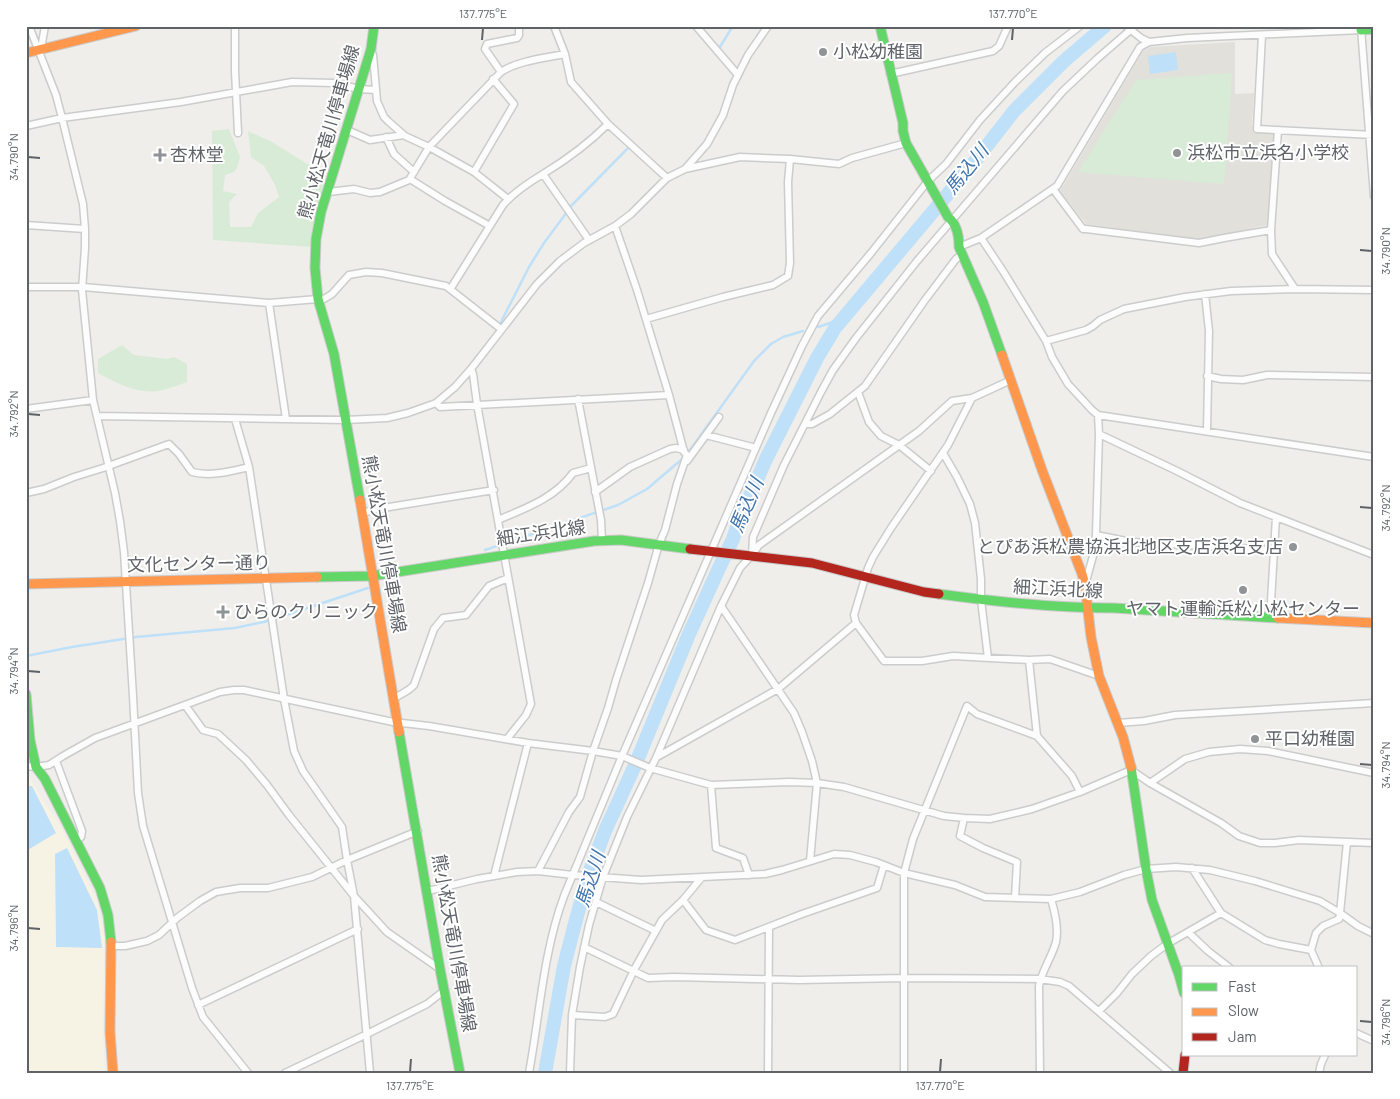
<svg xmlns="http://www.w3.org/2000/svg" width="1400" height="1099" font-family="Barlow,'Noto Sans JP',sans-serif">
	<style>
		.commercial { fill: #f7f3e4 }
		.education { fill: #e2e0da }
		.green { fill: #d8ebd6 }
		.water { fill: #bfe0f9 }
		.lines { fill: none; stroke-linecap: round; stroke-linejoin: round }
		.stream { stroke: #bfe0f9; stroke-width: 2.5 }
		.river { stroke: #bfe0f9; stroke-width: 14 }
		.street-casing { stroke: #cbcccc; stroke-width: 9 }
		.fast-casing { stroke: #cacacb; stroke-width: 11 }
		.slow-casing { stroke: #cacacb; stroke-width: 11 }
		.jam-casing { stroke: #cacacb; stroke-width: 11 }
		.street { stroke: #fdfcfc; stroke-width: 6 }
		.fast { stroke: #63d668; stroke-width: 9 }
		.slow { stroke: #ff974d; stroke-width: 9 }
		.jam { stroke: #b3261e; stroke-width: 9 }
		.ticks { fill: none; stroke: #5f6368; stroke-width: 2 }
		.poi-dot { fill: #919496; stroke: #fff; stroke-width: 2 }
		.labels { text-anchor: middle; stroke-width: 4; stroke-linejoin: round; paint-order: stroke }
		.poi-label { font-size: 18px; fill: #5f6368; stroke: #fff; text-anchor: start }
		.street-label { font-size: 18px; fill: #5f6368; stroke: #fff }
		.water-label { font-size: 19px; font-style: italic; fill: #4174aa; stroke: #fff }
		.neatline { fill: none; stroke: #5f6368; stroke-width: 2 }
		.ticks-label { font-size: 12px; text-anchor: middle; fill: #5f6368 }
	</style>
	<rect width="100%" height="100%" fill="#efeeea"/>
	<path class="commercial" d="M26,774H28L42,799L60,825L97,901L104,935L103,1035L105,1073H26Z"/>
	<path class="education" d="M1235,42V94L1254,93L1252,126L1275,129L1267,225L1200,240L1086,224L1060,191L1143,51L1151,47Z"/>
	<path class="green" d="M1232,73L1224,184L1078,172L1136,80Z
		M229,129L240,157L237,168L234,172L225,175L223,191L237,194L229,202L230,227H251L258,213L279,197L275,185L264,166L251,157L248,131L272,142L325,175L312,247L213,240L212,131Z
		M122,345L134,355L167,359L174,357L187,364V382C178,385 167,390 157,391C137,394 116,383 98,373V359Z"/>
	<path class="water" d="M1176,52L1178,70L1150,74L1148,56Z
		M26,786H32L56,833L26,851Z
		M67,848L97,910L102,948L56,947L55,854Z"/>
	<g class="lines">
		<path class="stream" d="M718,50L733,26
			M571,206L631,145
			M500,324L529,267L544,243L567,212
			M818,327L842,319
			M485,550L618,505L647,489L681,460L690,450L754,361L771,344L783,337L803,331
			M26,656L72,647L136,637L235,628L268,621L368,588"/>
		<path class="river" d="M545,1073L564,966L574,927L588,876L605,831L636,763L689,634L720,566L733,539L738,524L766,459L817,358L835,328L968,170L1014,111L1064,61L1105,26"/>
		<defs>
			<path id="street" d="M29,26L56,95L62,118L83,204L85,229V248L82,290L93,400L115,493L120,521L124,552L133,696L138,793L143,826L192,988L203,1017L248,1073
				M235,26V71L238,133
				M554,26L565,54L571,82L608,124L667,178
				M696,26L738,75
				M1126,26L1141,38L1149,42
				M1361,28L1374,196
				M1262,35L1257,129L1374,135
				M41,49L45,26
				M371,50L373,55L377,101L384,117L388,121L405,136L429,147L474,172L508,199
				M501,72L485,49L487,44L517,38L519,35V26
				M890,74L993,51L999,46L1008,26
				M26,126L62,118L181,102L292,82L334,83L359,89L376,90
				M347,130L370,140L404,135
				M1278,130L1271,230L1272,254L1295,289
				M386,137L394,154L414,172
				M685,169L707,144L723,115L733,85L748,55L768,26
				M474,172L514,104L493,79
				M543,174L589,240
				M410,179L445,201L490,226
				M1053,189L1083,229H1086L1199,243L1224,238L1271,230
				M328,192L354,189L370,193L380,192L409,180L429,147L501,72C517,61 545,58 565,54
				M26,225L85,229
				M981,238L1003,271L1046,341L1052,357L1068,384L1092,410L1098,415L1374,457
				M959,247L981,238L1057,186L1140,47L1149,42L1187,38L1361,30
				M26,287H83L269,303L318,299
				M451,288L503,205C514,192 528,183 543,174C566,160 589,143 608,124
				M1205,294L1209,331L1207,431
				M319,302L332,294L349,275L366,272L382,273L446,286L501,329
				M269,303L286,419
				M646,319L723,297L773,285L788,276L790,263L788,182L790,159
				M1046,341L1086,330L1093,326L1100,320L1124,309L1185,297L1231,291L1295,289L1374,290
				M471,369L473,374L477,404L531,704L526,715L507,739
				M1207,376L1221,379L1243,380L1267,375L1374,377
				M1011,380L972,398L948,445L891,528L873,557L868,568L854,615L856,623L884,661H922L953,656L1029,660L1050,659L1099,676
				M858,392L869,422L881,436L899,445L931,471
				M578,399L601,520L602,540
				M436,403L440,407L669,395
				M26,409L93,400
				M97,416L346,420L387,418L408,413L436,403L455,387L471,369L537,284L560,261L584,243L615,226L631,214L667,178L685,169L740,157L790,159L839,164L852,158L906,143
				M235,419L249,467L284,699L294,751L303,771L342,827L347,860L354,896L370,1073
				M806,424H812L830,414L865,386L925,300L956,259L963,254
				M1099,434L1177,471L1240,503L1374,555
				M706,435L756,448
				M943,453L957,477L970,504L975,523L981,579V600L988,658
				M687,461L719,417
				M595,492L630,467L670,449L676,448L684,450
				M26,493L44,489L74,477L103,468L169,444L179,454L192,472C211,477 231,471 249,467
				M362,513L377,509L494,490
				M498,520C526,508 555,498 573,473L591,468
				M1096,535L1131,542L1274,550
				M752,555L753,537L784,465L821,392L833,370L856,338L917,261L1063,91L1098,58L1135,26
				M1085,585L1093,556L1096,535L1099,434L1098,415
				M721,606L794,713L802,732L812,761L817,783L810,861
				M1270,618L1276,517
				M1029,660L1037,736
				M394,699C401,693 408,692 414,685L434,629L443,618L466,615L489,586L508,578
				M185,705L203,730L218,734L246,760L267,785L289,815L354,896L387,932L440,969
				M1118,723L1144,721L1175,715L1374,703
				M657,757L778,689L856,623
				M56,761L82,831L81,837L76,841
				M26,766L36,767L49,765L63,756L95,738L220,692L234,690H244L393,722L429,726L528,743L593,751L622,756L650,768L711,785L789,782L817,783L844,787L944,816L964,818L990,819L1032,809L1080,792L1131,770L1150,783L1221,823L1239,836L1260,843H1275L1299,840L1374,843
				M1150,783L1185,759L1209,752L1240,749L1268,751L1374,773
				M711,785L716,848L743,858L749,875
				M964,818L960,836L983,848L1017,862L1015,898
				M1192,868L1221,913L1265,940L1279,944L1311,950
				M538,871L569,812L580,797L593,751L608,708L616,680L648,583L659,544L665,530L677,484L687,455L684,452L669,395L637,290L615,226
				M494,876L528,743
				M428,891L477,879L517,872L538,871L573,875L641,880L765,874L782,870L834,854L850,855L876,862L904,873L955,885L985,897L1051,899L1080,892L1124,875L1146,869L1176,867L1210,870L1255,881L1320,901L1340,913L1358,926L1374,934
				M683,900L706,930L735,940L802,914L877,888L884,865
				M596,902L656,931
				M1189,933L1208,951L1230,968
				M111,946H125L147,941L159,935L177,918L200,901L216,892L240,888H268L312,877L347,860L418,831
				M584,947L648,978L674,977L799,980L905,978L1040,979L1060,982L1069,986L1170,1073
				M1319,968L1311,950L1316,933L1323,926L1339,919L1340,913L1347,842
				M198,1005L358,929
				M1099,1011L1117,993L1132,974L1151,956L1167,944L1221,913
				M572,1015L605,1017L613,1014L634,970L662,920L683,900L702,877
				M1356,1033L1374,1041
				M285,1073L367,1034L427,1004L445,990
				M529,1073C540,1013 543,953 564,896L622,756L771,413L802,346L818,316L871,253L928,181L946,164L980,120L1015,82L1045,53L1080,26
				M570,1073L572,1015L580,967L589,925L603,877L627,817L656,758L721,606L740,568L751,556L759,545L919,431L952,401L972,398
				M768,1073L769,927
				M904,1073V873L913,839L967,706L977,714L1037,736L1072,776L1080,792
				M1040,1073L1039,986C1042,970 1052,957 1056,942C1059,928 1055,912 1051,899
				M1319,1073L1321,1064L1325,1055"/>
			<path id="fast" d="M880,26L903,123V131L906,143L948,217C957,224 959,237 959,247L983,302L1002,355
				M1361,30L1374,29
				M360,500L334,354L318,299L315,268L316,239L321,212L371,49L374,26
				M317,577L372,576L594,541L621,540L690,549
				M939,594C997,602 1056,608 1114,608L1278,618
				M26,694L30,740L36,767L45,779L100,888L108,915L111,942
				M399,732L440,969L460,1073
				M1131,767L1146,869L1152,900L1179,975L1184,993"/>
			<path id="slow" d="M26,53L136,26
				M1002,355L1042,470L1082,574L1085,585L1091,637L1099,676L1123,737L1131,767
				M360,500L399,732
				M26,584L317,577
				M1278,618L1374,623
				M111,942L110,1032L113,1073"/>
			<path id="jam" d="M690,549L812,563L924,592L939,594
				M1183,1073L1185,1055"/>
		</defs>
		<use href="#street" class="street-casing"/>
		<use href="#fast" class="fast-casing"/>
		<use href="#slow" class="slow-casing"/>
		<use href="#jam" class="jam-casing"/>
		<use href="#street" class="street"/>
		<use href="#fast" class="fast"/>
		<use href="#slow" class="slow"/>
		<use href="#jam" class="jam"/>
	</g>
	<path class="ticks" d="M482,40L483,28M1012,40L1013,28M28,157L40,158M1360,250L1372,251M28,414L40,415M1360,507L1372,508M28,671L40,672M1360,764L1372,765M28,928L40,929M1360,1021L1372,1022M410,1072L411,1059M940,1072L941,1059"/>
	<g class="poi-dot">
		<circle cx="823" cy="52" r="5"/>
		<circle cx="1177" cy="153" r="5"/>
		<path d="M157.5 147.5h5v5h5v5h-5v5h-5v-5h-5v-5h5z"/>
		<circle cx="1293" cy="547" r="5"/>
		<circle cx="1243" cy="590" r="5"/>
		<path d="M220.5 604.5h5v5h5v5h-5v5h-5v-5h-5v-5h5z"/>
		<circle cx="1255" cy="739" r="5"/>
	</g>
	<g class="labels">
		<g class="poi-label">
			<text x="833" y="58">小松幼稚園</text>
			<text x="1187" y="159">浜松市立浜名小学校</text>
			<text x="170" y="161">杏林堂</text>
			<text x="1283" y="553" text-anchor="end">とぴあ浜松農協浜北地区支店浜名支店</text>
			<text x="1243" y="615" text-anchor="middle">ヤマト運輸浜松小松センター</text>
			<text x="234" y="618">ひらのクリニック</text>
			<text x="1265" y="745">平口幼稚園</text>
		</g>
		<g class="street-label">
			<text transform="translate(329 132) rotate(-74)" y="6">熊小松天竜川停車場線</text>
			<text transform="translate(541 533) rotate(-8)" y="6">細江浜北線</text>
			<text transform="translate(384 544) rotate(80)" y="6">熊小松天竜川停車場線</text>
			<text transform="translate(199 564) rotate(-1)" y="6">文化センター通り</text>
			<text transform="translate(1058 589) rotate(3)" y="6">細江浜北線</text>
			<text transform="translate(454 943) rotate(80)" y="6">熊小松天竜川停車場線</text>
		</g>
		<g class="water-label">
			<text transform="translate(966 169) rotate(-51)" y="7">馬込川</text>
			<text transform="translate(746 505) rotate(-67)" y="7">馬込川</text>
			<text transform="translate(590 879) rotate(-72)" y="7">馬込川</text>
		</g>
	</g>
	<rect width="1400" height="1099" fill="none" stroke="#ffffff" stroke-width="55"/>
	<rect x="1182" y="966" width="175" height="90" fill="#ffffff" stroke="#bfc1c3"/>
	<rect x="1192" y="983" width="25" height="8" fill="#63d668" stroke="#bfc1c3"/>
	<text x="1228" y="992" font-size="15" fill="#5f6368">Fast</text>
	<rect x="1192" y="1008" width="25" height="8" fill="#ff974d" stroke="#bfc1c3"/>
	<text x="1228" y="1016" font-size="15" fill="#5f6368">Slow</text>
	<rect x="1192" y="1033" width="25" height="8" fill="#b3261e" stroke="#bfc1c3"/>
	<text x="1228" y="1042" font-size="15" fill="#5f6368">Jam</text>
	<rect x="28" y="28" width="1344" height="1044" class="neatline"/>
	<g class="ticks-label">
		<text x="483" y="18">137.775°E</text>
		<text x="1013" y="18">137.770°E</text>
		<text transform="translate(14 157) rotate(-90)" y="4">34.790°N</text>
		<text transform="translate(1386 251) rotate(-90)" y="4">34.790°N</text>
		<text transform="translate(14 414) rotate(-90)" y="4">34.792°N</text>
		<text transform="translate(1386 508) rotate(-90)" y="4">34.792°N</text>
		<text transform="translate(14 671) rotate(-90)" y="4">34.794°N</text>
		<text transform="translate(1386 765) rotate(-90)" y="4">34.794°N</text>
		<text transform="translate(14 928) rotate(-90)" y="4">34.796°N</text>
		<text transform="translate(1386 1022) rotate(-90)" y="4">34.796°N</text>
		<text x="410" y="1090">137.775°E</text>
		<text x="940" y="1090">137.770°E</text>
	</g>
</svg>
